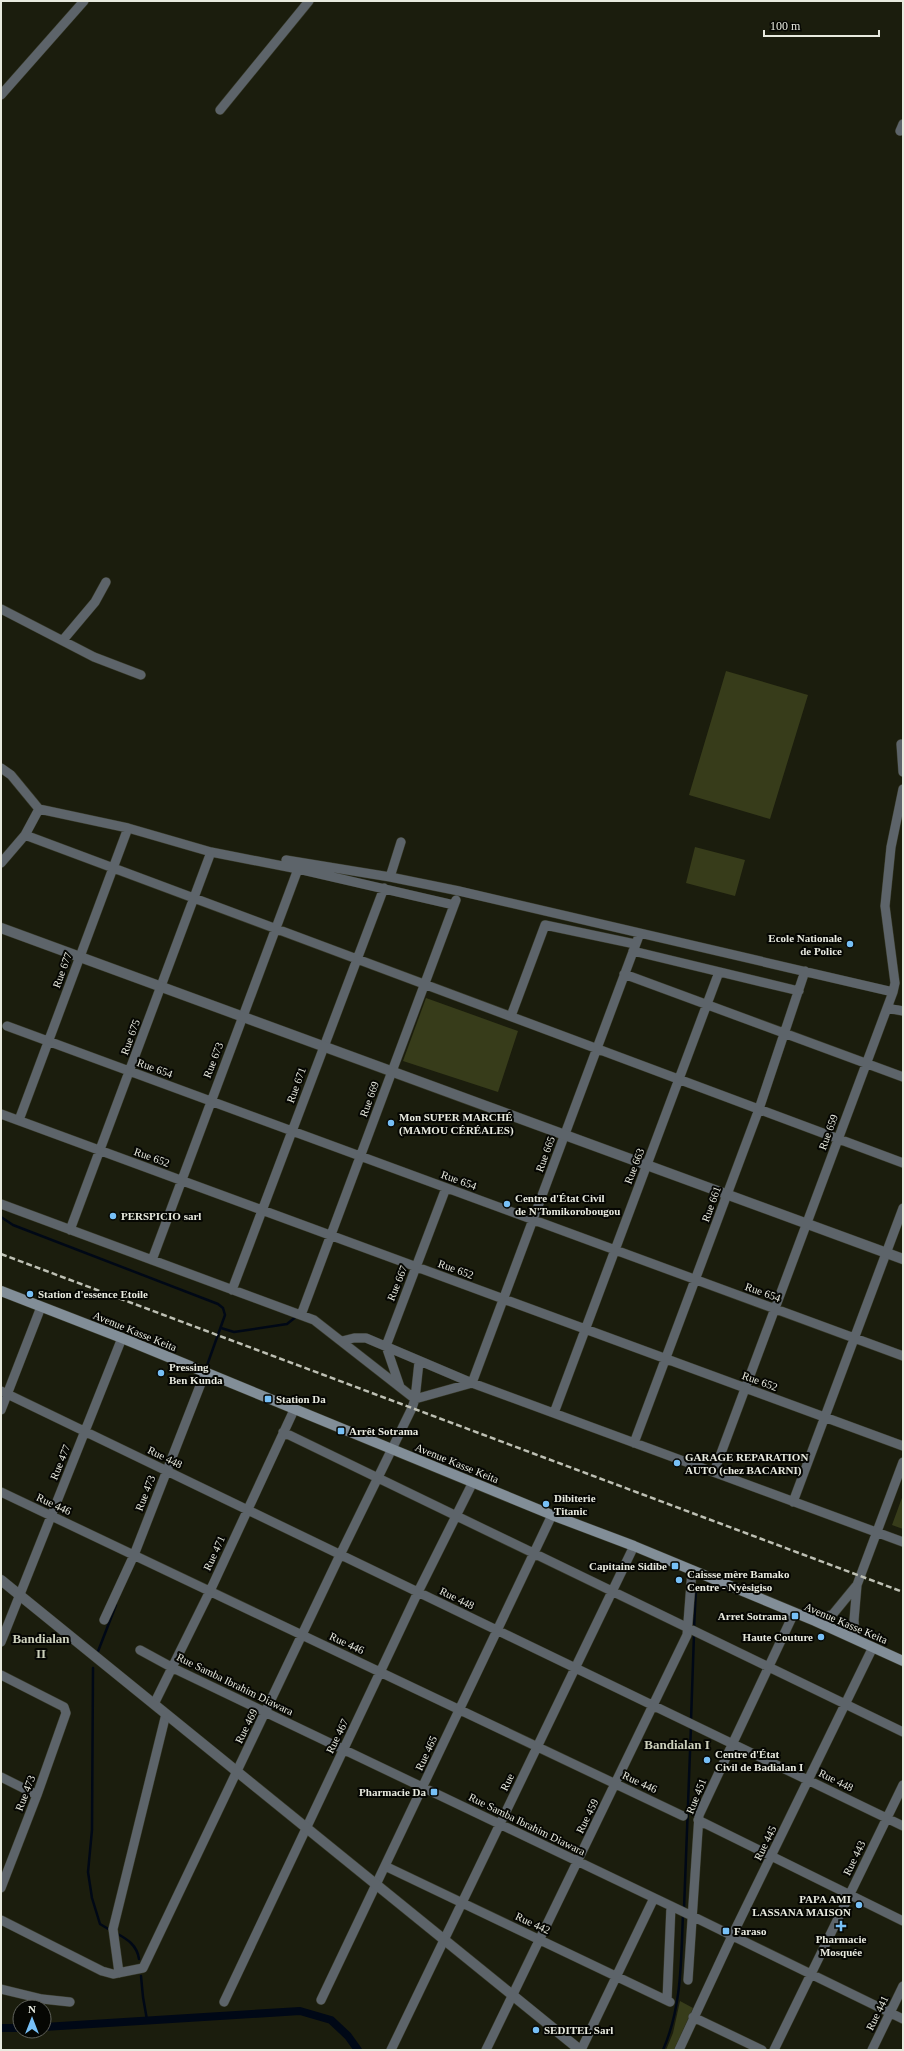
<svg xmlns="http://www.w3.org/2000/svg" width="904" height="2051" font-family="Georgia,serif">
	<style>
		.green { fill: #373c1a }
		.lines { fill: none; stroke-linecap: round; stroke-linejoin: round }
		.stream { stroke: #000816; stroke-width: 2.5 }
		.canal { stroke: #000816; stroke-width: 8 }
		.minor-casing { stroke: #383a2a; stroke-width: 10 }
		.tertiary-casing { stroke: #383a2a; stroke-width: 11 }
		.secondary-casing { stroke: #383a2a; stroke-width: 11 }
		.minor { stroke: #5d646a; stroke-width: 9 }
		.tertiary { stroke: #5d646a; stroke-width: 10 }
		.secondary { stroke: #828e98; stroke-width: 10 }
		.rail { stroke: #bdbfb3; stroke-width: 2.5; stroke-dasharray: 6 3; stroke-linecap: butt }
		.poi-dot { fill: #77c0f7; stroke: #060703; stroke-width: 1.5 }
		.labels { text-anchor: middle; stroke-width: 4; stroke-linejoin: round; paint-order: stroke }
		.poi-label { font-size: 11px; font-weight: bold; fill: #e8eadf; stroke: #060703; text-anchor: start }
		.street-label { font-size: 11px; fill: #e8eadf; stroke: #060703 }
		.quarter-label { font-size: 13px; font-weight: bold; fill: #cdd1bc; stroke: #060703 }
	</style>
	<rect width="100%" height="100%" fill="#1b1d0d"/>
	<path class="green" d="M726,671L808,695L770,819L689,795Z
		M695,847L745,860L735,896L686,883Z
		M426,998L518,1031L498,1092L403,1061Z
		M903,1495V1529L892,1525Z
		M680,2001L693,2008L674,2050H666L673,2033Z"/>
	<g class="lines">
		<path class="stream" d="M1,1217L13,1225L218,1304L223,1308L225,1315L205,1371
			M221,1328L234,1332L287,1324L297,1316
			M694,1629L696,1587
			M97,1654L116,1605
			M93,1668L92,1830L88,1872L92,1898L100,1924L110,1930
			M691,1721L694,1634
			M684,1909L691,1726
			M116,1933C127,1939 137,1945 139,1959
			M141,1976L143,1997L147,2020
			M663,2050C682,2007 681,1960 683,1914"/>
		<path class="canal" d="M44,2027L300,2011L331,2020L348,2036L358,2050
			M1,2028H20"/>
		<defs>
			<path id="minor" d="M1,95L84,1
				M220,110L309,1
				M900,131L903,124
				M1,609L94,657L141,675
				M63,640L95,602L106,582
				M901,744L903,772
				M1,768L11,775L39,809
				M25,835L903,1163
				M286,860L390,877L459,891L893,992
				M1,863L25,835L39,809L128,828L211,852L298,869L454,905
				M390,877L401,842
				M633,951L799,991
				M624,974L903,1077
				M887,1008L903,1011
				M511,1016L545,925L635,944
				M7,1026L903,1356
				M1,1114L903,1446
				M19,1120L128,828
				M1,1204L314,1320L415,1399L472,1383L640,933
				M70,1230L211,852
				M152,1260L298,869
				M232,1290L384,888
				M301,1315L456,900
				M342,1341L354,1338H366L472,1383L903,1542
				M400,1387L386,1346L446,1188
				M1,1391L903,1826
				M1,1410L41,1307
				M554,1413L719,972
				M283,1432L903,1732
				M634,1443L759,1109L805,971
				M714,1472L893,992L895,983L885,906L891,847L903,789
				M1,1492L683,1816
				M793,1502L903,1208
				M104,1620L134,1555L205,1373
				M815,1621L833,1614L856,1586
				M855,1639L854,1620L857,1585L903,1462
				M1,1642L122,1338
				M140,1650L173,1668L692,1916L903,2019
				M1,1675L64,1707L66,1713L37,1795L1,1888
				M154,1704L210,1591L294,1410
				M1,1777L37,1795
				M698,1820L903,1921
				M385,1866L670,2002
				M1,1920L102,1971L113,1974L143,1968L340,1555L412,1408L415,1399L419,1362
				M119,1973L113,1929L166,1714
				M688,1980L699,1815L794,1613
				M1,1989L42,1999L70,2002
				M321,2000L552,1515
				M667,2000L671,1906
				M224,2002L418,1592L473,1482
				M693,2017L762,2050
				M391,2050L634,1546
				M486,2050L687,1635L692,1570
				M581,2050L654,1898
				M679,2050L732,1936L873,1647
				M774,2050L903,1785
				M872,2050L903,1986"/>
			<path id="tertiary" d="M1,928L903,1259
				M1,1580L580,2050"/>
			<path id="secondary" d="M1,1291L122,1338L552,1515L634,1546L815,1621L903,1661"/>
		</defs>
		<use href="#minor" class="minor-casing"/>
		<use href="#tertiary" class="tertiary-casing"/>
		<use href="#secondary" class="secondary-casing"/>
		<use href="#minor" class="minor"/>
		<use href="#tertiary" class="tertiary"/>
		<use href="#secondary" class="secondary"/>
		<path class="rail" d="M1,1254L903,1592"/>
	</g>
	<g class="poi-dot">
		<circle cx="850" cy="944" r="4"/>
		<circle cx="391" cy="1123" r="4"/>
		<circle cx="507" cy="1204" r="4"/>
		<circle cx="113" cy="1216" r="4"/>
		<circle cx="30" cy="1294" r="4"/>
		<circle cx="161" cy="1373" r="4"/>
		<rect x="264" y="1395" width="8" height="8" rx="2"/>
		<rect x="337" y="1427" width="8" height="8" rx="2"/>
		<circle cx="677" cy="1463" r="4"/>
		<circle cx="546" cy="1504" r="4"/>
		<rect x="671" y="1562" width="8" height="8" rx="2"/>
		<circle cx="679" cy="1580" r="4"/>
		<rect x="791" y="1612" width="8" height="8" rx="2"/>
		<circle cx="821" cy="1637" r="4"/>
		<circle cx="707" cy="1760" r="4"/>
		<rect x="430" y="1788" width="8" height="8" rx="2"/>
		<circle cx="859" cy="1905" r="4"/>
		<path d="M839 1920h4v4h4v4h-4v4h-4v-4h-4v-4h4z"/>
		<rect x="722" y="1927" width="8" height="8" rx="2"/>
		<circle cx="536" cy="2030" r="4"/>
	</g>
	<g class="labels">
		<g class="poi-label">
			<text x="842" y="942" text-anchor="end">Ecole Nationale<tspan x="842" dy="13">de Police</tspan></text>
			<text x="399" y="1121">Mon SUPER MARCHÉ<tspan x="399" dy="13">(MAMOU CÉRÉALES)</tspan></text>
			<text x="515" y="1202">Centre d'État Civil<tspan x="515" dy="13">de N'Tomikorobougou</tspan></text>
			<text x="121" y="1220">PERSPICIO sarl</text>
			<text x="38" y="1298">Station d'essence Etoile</text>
			<text x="169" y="1371">Pressing<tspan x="169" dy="13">Ben Kunda</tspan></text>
			<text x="276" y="1403">Station Da</text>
			<text x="349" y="1435">Arrêt Sotrama</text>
			<text x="685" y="1461">GARAGE REPARATION<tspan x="685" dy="13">AUTO (chez BACARNI)</tspan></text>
			<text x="554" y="1502">Dibiterie<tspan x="554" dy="13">Titanic</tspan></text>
			<text x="667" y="1570" text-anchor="end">Capitaine Sidibe</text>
			<text x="687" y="1578">Caissse mère Bamako<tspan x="687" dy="13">Centre - Nyèsigiso</tspan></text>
			<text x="787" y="1620" text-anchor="end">Arret Sotrama</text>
			<text x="813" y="1641" text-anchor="end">Haute Couture</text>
			<text x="715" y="1758">Centre d'État<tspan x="715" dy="13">Civil de Badialan I</tspan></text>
			<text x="426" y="1796" text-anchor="end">Pharmacie Da</text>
			<text x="851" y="1903" text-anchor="end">PAPA AMI<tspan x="851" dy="13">LASSANA MAISON</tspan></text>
			<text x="734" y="1935">Faraso</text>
			<text x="841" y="1943" text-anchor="middle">Pharmacie<tspan x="841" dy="13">Mosquée</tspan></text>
			<text x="544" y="2034">SEDITEL Sarl</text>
		</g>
		<g class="street-label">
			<text transform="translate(62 970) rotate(-70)" y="4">Rue 677</text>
			<text transform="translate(130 1037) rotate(-70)" y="4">Rue 675</text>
			<text transform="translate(213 1060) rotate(-69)" y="4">Rue 673</text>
			<text transform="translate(155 1068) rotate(20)" y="4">Rue 654</text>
			<text transform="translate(296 1085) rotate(-70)" y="4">Rue 671</text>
			<text transform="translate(369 1099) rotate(-70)" y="4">Rue 669</text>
			<text transform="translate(828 1132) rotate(-70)" y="4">Rue 659</text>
			<text transform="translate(545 1154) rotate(-70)" y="4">Rue 665</text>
			<text transform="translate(152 1157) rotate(20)" y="4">Rue 652</text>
			<text transform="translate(634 1166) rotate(-69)" y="4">Rue 663</text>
			<text transform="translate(459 1180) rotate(20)" y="4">Rue 654</text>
			<text transform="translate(711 1204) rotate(-70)" y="4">Rue 661</text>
			<text transform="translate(456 1269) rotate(20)" y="4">Rue 652</text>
			<text transform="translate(397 1283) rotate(-68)" y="4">Rue 667</text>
			<text transform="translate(763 1292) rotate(20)" y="4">Rue 654</text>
			<text transform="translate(135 1331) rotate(22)" y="4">Avenue Kasse Keita</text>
			<text transform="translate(760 1381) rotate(20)" y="4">Rue 652</text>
			<text transform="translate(165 1457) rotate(26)" y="4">Rue 448</text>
			<text transform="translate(60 1462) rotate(-68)" y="4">Rue 477</text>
			<text transform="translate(457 1463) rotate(22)" y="4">Avenue Kasse Keita</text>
			<text transform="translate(145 1493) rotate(-69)" y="4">Rue 473</text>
			<text transform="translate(54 1504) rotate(25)" y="4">Rue 446</text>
			<text transform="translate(214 1553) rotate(-65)" y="4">Rue 471</text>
			<text transform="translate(457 1598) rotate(26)" y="4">Rue 448</text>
			<text transform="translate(846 1623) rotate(23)" y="4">Avenue Kasse Keita</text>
			<text transform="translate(347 1643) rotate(25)" y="4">Rue 446</text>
			<text transform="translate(235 1684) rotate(26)" y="4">Rue Samba Ibrahim Diawara</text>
			<text transform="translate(246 1726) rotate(-64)" y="4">Rue 469</text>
			<text transform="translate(337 1736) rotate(-64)" y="4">Rue 467</text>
			<text transform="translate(426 1753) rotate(-65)" y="4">Rue 465</text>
			<text transform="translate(836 1780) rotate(26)" y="4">Rue 448</text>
			<text transform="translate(507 1782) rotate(-64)" y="4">Rue</text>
			<text transform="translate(640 1782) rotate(25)" y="4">Rue 446</text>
			<text transform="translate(25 1793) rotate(-69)" y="4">Rue 473</text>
			<text transform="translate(696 1796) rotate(-68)" y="4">Rue 451</text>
			<text transform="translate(587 1816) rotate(-64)" y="4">Rue 459</text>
			<text transform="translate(527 1824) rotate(26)" y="4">Rue Samba Ibrahim Diawara</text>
			<text transform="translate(765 1843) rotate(-64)" y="4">Rue 445</text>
			<text transform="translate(854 1858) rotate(-64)" y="4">Rue 443</text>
			<text transform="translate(533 1923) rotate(25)" y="4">Rue 442</text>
			<text transform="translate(877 2013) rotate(-64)" y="4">Rue 441</text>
		</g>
		<g class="quarter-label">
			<text x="41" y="1643">Bandialan<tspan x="41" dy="15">II</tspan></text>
			<text x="677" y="1749">Bandialan I</text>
		</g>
	</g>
	<rect width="904" height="2051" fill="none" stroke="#e8eadf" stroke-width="4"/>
	<g transform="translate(32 2019)"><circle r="19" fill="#060703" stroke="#60625b"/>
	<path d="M0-3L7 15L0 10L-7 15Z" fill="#77c0f7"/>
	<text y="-6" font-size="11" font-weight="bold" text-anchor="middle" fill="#e8eadf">N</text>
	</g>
	<path d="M764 30v6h115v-6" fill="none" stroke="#e8eadf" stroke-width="2"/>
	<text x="770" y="30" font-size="12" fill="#e8eadf" stroke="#060703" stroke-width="3" paint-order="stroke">100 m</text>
</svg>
